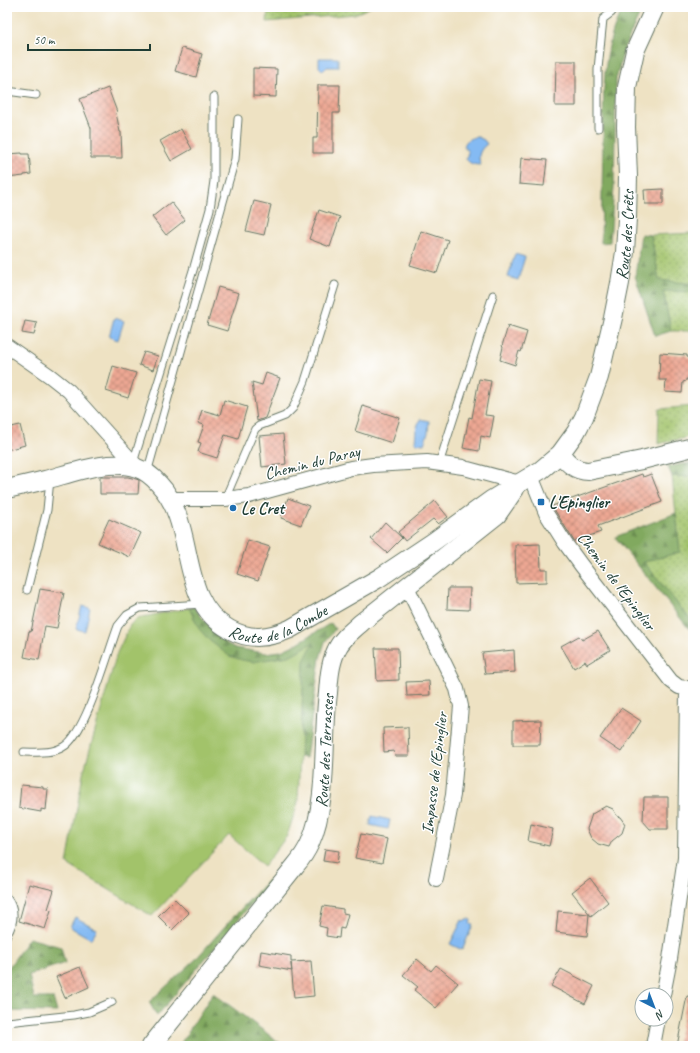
<svg xmlns="http://www.w3.org/2000/svg" width="700" height="1053" font-family="Caveat,sans-serif">
	<style>
		.grass { fill: url(#grass-dots); stroke: #608050 }
		.forest { fill: url(#forest-firs); stroke: #50734a }
		.park { fill: #a2c36b; stroke: #608050 }
		.water { fill: #84baf3; stroke: #527c94 }
		.building { fill: url(#building-cross-hatch) }
		.lines { fill: none; stroke-linecap: round; stroke-linejoin: round }
		.service-casing { stroke: #677766; stroke-width: 9 }
		.minor-casing { stroke: #677766; stroke-width: 16 }
		.tertiary-casing { stroke: #677766; stroke-width: 20 }
		.service { stroke: #fff; stroke-width: 7 }
		.minor { stroke: #fff; stroke-width: 14 }
		.tertiary { stroke: #fff; stroke-width: 18 }
		.poi-dot { fill: #1f6fb2; stroke: #fff; stroke-width: 1.5 }
		.labels { text-anchor: middle; stroke-width: 3; stroke-linejoin: round; paint-order: stroke }
		.street-label { font-size: 17px; fill: #1f3d34; stroke: #fff }
		.poi-label { font-size: 17px; font-weight: bold; fill: #1f3d34; stroke: #fff; text-anchor: start }
	</style>
	<defs>
		<pattern id="grass-dots" width="8" height="8" patternUnits="userSpaceOnUse"><rect width="8" height="8" fill="#a2c36b"/><path d="M2 2h.1M6 6h.1" fill="none" stroke="#83a059" stroke-width="1.8" stroke-linecap="round"/></pattern>
		<pattern id="forest-firs" width="22" height="20" patternUnits="userSpaceOnUse"><rect width="22" height="20" fill="#81a95f"/><path d="M5 1l3.5 6h-7zM16 11l3.5 6h-7z" fill="#698b4f"/></pattern>
		<pattern id="building-cross-hatch" width="8" height="8" patternUnits="userSpaceOnUse"><rect width="8" height="8" fill="#eda793"/><path d="M0 0l8 8M0 8l8-8" fill="none" stroke="#bf8979"/></pattern>
	</defs>
	<rect width="100%" height="100%" fill="#fff"/>
	<filter id="ink" filterUnits="userSpaceOnUse"><feTurbulence type="fractalNoise" baseFrequency=".025" numOctaves="2"/><feDisplacementMap in="SourceGraphic" scale="8" xChannelSelector="R" yChannelSelector="G"/><feConvolveMatrix kernelMatrix="1 2 1 2 8 2 1 2 1" color-interpolation-filters="sRGB"/></filter>
	<filter id="wash" filterUnits="userSpaceOnUse"><feTurbulence type="fractalNoise" baseFrequency=".012" numOctaves="4" result="noise"/><feDisplacementMap in="SourceGraphic" scale="16" xChannelSelector="R" yChannelSelector="G"/><feGaussianBlur stdDeviation="0.9" result="paint"/><feColorMatrix in="noise" values="0 0 0 0 0 0 0 0 0 0 0 0 0 0 0 0 0 1.4 0 .05"/><feComposite in="paint" operator="in"/></filter>
	<g filter="url(#wash)">
		<rect width="100%" height="100%" fill="#eee2c3"/>
		<path class="grass" d="M268,7H371L355,14L267,22Z
			M693,233V284L659,280L651,235Z
			M663,290L693,292V331H671Z
			M693,406V436L658,444L659,409Z
			M672,476L693,477V623L643,562L680,552Z"/>
		<path class="forest" d="M625,7H643L625,46L616,79L614,187L610,242L601,243C602,210 602,177 603,144C604,104 600,41 625,7Z
			M641,234L651,235L659,280L693,284V292L663,291L671,331L655,336L635,276Z
			M693,462V477L672,476L668,467Z
			M676,513L680,552L644,562L693,623V628L689,629L615,537Z
			M194,607L209,626L226,643L235,648L265,653L281,651L296,644L331,623L335,629L325,642L320,658L306,758L300,757L304,661L312,644L289,656L253,662L242,660L229,656L210,641L199,629L189,608Z
			M269,879L271,881L157,1016L149,1002L195,960L226,925Z
			M29,938L61,947L65,963L29,975L34,998H53L57,1012L7,1011V970Z
			M213,993L284,1046H285H179Z"/>
		<path class="park" d="M189,608L199,629L210,641L229,656L242,660L253,662L289,656L313,643L304,661L298,802L287,836L264,866L229,835L152,916L67,864L83,774L117,653L130,625L137,618Z"/>
		<path class="water" d="M319,58H338V67H327L324,70H322L319,67Z
			M478,137L484,140L487,144C479,150 477,157 481,165C474,165 470,164 466,159L468,152L464,147C465,140 471,137 478,137Z
			M515,254L525,257L518,280L508,277Z
			M114,318L124,321L118,340L109,337Z
			M420,419L429,421L428,433L424,444L415,443L416,430Z
			M82,606L90,608L85,631L76,629Z
			M372,816L390,820L388,829L370,825Z
			M75,917L97,929L91,939L70,927Z
			M466,919H470L471,921L470,924L473,925L462,950L450,944L462,920L464,921Z"/>
		<g id="blocks">
			<path class="building" d="M182,48L202,54L196,77L175,71Z
				M556,61H576V106H555Z
				M253,68L277,69L276,97L253,96Z
				M318,85H340L339,113H333V153H313V138H317Z
				M108,88L117,112L116,113L120,132H121L122,158H91V128L80,99Z
				M181,129L192,149L171,161L160,141Z
				M22,153V154H29L31,174L24,175V176L7,178V154Z
				M521,158L547,160L544,186L519,184Z
				M663,189V204H645L644,190Z
				M254,201L271,205L264,235L246,231Z
				M171,202L185,220L166,235L152,217Z
				M319,210L340,217L330,247L309,239Z
				M421,231L448,240L437,273L410,265Z
				M218,287L239,293L227,331L207,325Z
				M25,321L37,323L34,335L22,333Z
				M508,326L527,332L521,352L519,351L515,365L500,360L503,347L502,346Z
				M144,352L158,356L153,370L139,365Z
				M660,353L687,355V357L693,358V380L686,379V381L683,382L682,393L665,392L666,380H659Z
				M113,366L136,373L128,398L106,391Z
				M266,373L280,378L265,418L257,421L252,382L262,385Z
				M479,379L491,381L485,415L494,416L490,438L481,436L479,451L463,448L469,417L472,418Z
				M224,400L247,407L238,439L225,435L217,458L198,452L201,443L198,442L204,425L198,423L202,410L220,415Z
				M363,406L400,418L392,443L355,431Z
				M20,425L25,445L7,450V428Z
				M283,434L286,464L262,467L259,436Z
				M642,474L643,477L651,474L662,502L598,526L601,532L574,541L552,506Z
				M100,477H128L136,479L139,480L138,494H100Z
				M288,498L309,506L301,525L281,518Z
				M435,501L448,517L438,524L433,519L405,541L398,532Z
				M109,519L141,533L130,557L98,543Z
				M385,522L402,538L387,553L371,539Z
				M248,540L270,547L258,581L237,574Z
				M540,544L541,569H547V582L516,583L515,545Z
				M448,588H470L469,610L447,609Z
				M40,589L64,593L57,628L45,626L39,660L24,657L29,631L31,632Z
				M598,631L610,650L587,664L585,661L574,668L561,646L579,636L582,640Z
				M375,648H398L399,680L377,681Z
				M514,650L515,672L485,674L482,653Z
				M429,681L430,695L407,696L406,682Z
				M621,708L641,721L621,752L600,738Z
				M541,720L540,745H513V721Z
				M408,727L409,756H395L394,751L384,752L383,728Z
				M21,785L43,787V789H48L46,810L41,809V812L19,808Z
				M644,797H668V829H650L643,821Z
				M606,806L613,809L617,816L620,817L625,824L622,833L612,841L609,847L598,844L591,838L587,829L592,814Z
				M531,824L553,829L549,846L528,841Z
				M361,834L387,839L382,863L355,858Z
				M325,849L339,851L337,863L323,861Z
				M590,878L608,902L591,916L572,892Z
				M29,884L54,890L48,909L51,910L45,929L19,921Z
				M175,899L189,913L172,930L158,916Z
				M323,906L343,909V913L348,914L344,929L340,928L339,938L326,936L327,928L319,926Z
				M558,911L589,914L587,936L556,932Z
				M261,951L291,956V962L311,961L314,996L294,998L291,963L292,971L259,965Z
				M417,959L431,971L436,965L458,983L436,1008L414,990L418,987L403,975Z
				M80,967L89,987L65,998L56,977Z
				M561,969L594,986L585,1004L551,986Z
				M687,996L693,997V1046H677Z"/>
		</g>
	</g>
	<g filter="url(#ink)">
		<use href="#blocks" fill-opacity="0" stroke="#677766" stroke-width="1"/>
		<g class="lines">
			<defs>
				<path id="service" d="M7,91L36,95
					M598,128V69L603,19L611,13L616,7
					M133,463L194,267L210,209L214,181V97
					M439,464L493,295
					M147,473L235,159L238,119
					M225,499L255,429L259,426L285,416L293,408L305,381L335,285
					M27,590L47,510L50,479
					M24,752C36,752 51,754 63,747C86,735 108,652 118,626L127,615L140,608L202,604
					M7,898C16,910 14,923 7,935
					M7,1022L74,1015L89,1012L112,1002"/>
				<path id="minor" d="M7,346L50,376L69,391L138,468
					M468,469L520,483
					M531,476L546,513L565,543L581,565L671,681L679,687L693,689
					M170,499H225L249,496L351,468L373,465L427,462L463,467
					M407,587L457,689L461,706L453,795L436,879
					M663,995L670,959L685,858L687,689
					M653,1046L658,1019"/>
				<g id="tertiary">
					<path d="M560,454C568,463 575,471 588,471L642,460L693,447"/>
					<path id="s1" d="M7,489C20,486 33,483 45,480C72,473 111,458 137,468C146,471 153,477 159,484C198,525 176,600 229,629C250,641 269,638 290,629L379,578L433,542L491,500L541,470L560,454L576,432L584,417L599,377L613,318L620,283L625,252L627,218L628,176L626,127L627,87L635,51L655,7"/>
					<path id="s2" d="M151,1046L295,866C301,859 306,852 310,843C329,801 322,739 328,693C329,679 330,664 336,651C341,639 352,631 362,622L497,515L515,489"/>
				</g>
			</defs>
			<use href="#service" class="service-casing"/>
			<use href="#minor" class="minor-casing"/>
			<use href="#tertiary" class="tertiary-casing"/>
			<use href="#service" class="service"/>
			<use href="#minor" class="minor"/>
			<use href="#tertiary" class="tertiary"/>
		</g>
	</g>
	<g class="poi-dot">
		<rect x="537" y="498" width="8" height="8" rx="2"/>
		<circle cx="233" cy="508" r="4"/>
	</g>
	<g class="labels">
		<g class="street-label">
			<text dy="6" stroke="none"><textPath href="#s1" startOffset="944">Route des Crêts</textPath></text>
			<text transform="translate(312 462) rotate(-14)" y="6">Chemin du Paray</text>
			<text transform="translate(617 581) rotate(53)" y="6">Chemin de l'Epinglier</text>
			<text dy="6" stroke="none"><textPath href="#s1" startOffset="379">Route de la Combe</textPath></text>
			<text dy="6" stroke="none"><textPath href="#s2" startOffset="352">Route des Terrasses</textPath></text>
			<text transform="translate(434 773) rotate(-83)" y="6">Impasse de l'Epinglier</text>
		</g>
		<g class="poi-label">
			<text x="549" y="508">L'Epinglier</text>
			<text x="241" y="514">Le Cret</text>
		</g>
	</g>
	<rect width="700" height="1053" fill="none" stroke="#fff" stroke-width="24"/>
	<g transform="translate(654 1007) rotate(138)"><circle r="19" fill="#ffffff" stroke="#a5b1ae"/>
	<path d="M0-3L7 15L0 10L-7 15Z" fill="#1f6fb2"/>
	<text y="-6" font-size="11" font-weight="bold" text-anchor="middle" fill="#1f3d34">N</text>
	</g>
	<path d="M28 44v6h122v-6" fill="none" stroke="#1f3d34" stroke-width="2"/>
	<text x="34" y="44" font-size="12" fill="#1f3d34" stroke="#ffffff" stroke-width="3" paint-order="stroke">50 m</text>
</svg>
